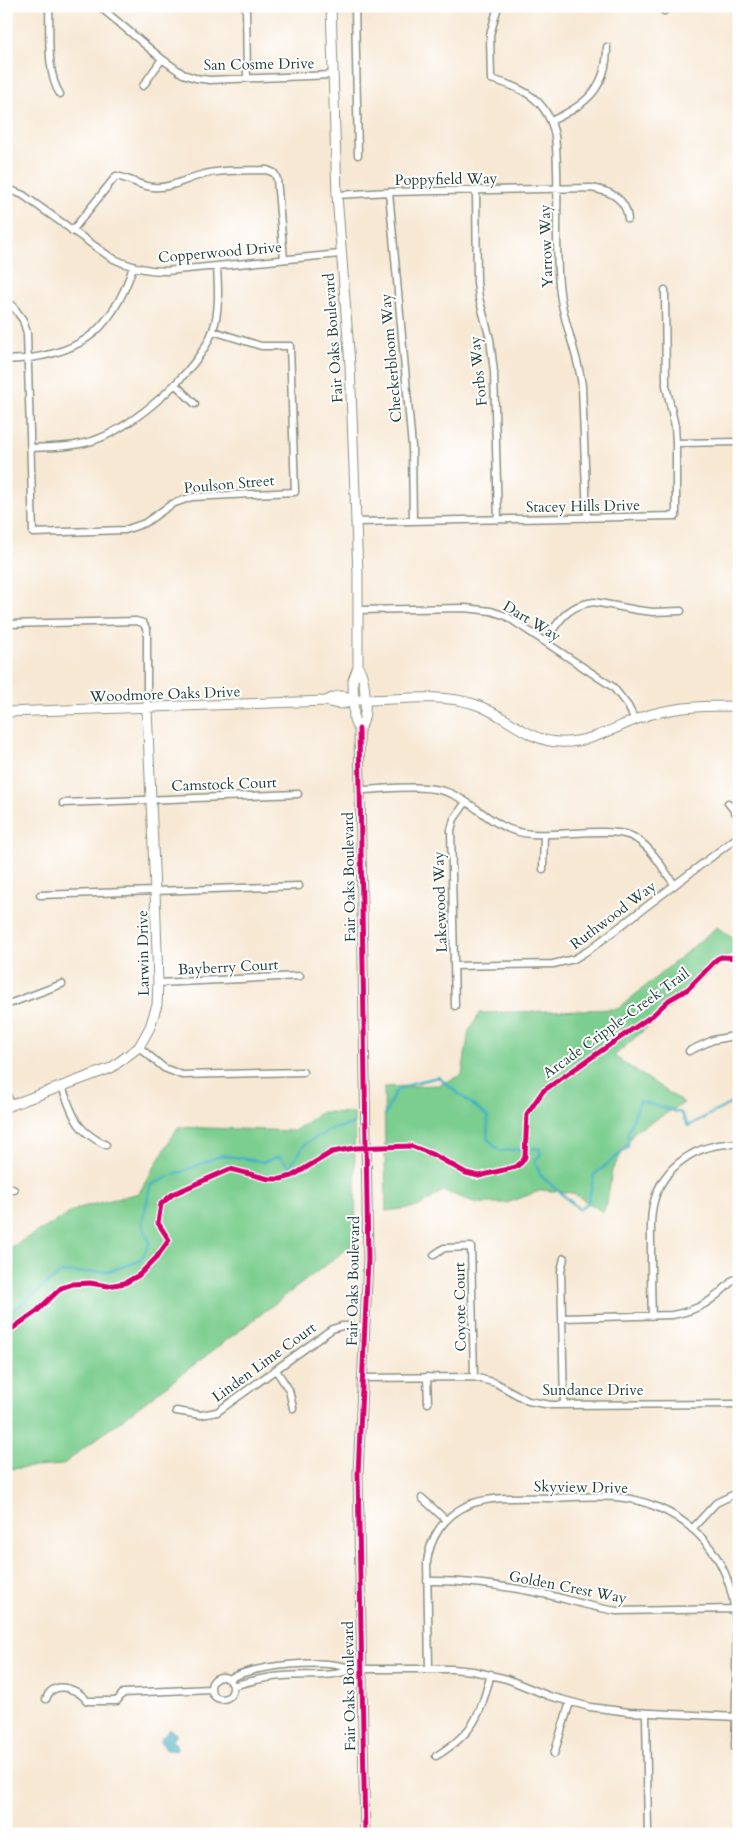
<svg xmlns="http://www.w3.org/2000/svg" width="745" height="1840" font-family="Cardo,serif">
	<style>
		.green { fill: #7cce8f; stroke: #4e8662 }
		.water { fill: #46b1c4; stroke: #32777c }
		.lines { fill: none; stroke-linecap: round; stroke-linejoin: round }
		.stream { stroke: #46b1c4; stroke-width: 2.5 }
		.street-casing { stroke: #8b9284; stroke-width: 9 }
		.secondary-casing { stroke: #8b9284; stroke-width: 11 }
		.street { stroke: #fff; stroke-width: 6 }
		.secondary { stroke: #fff; stroke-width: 9 }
		.cycleway-casing { stroke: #fff; stroke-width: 8 }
		.cycleway { stroke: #d6006c; stroke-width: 5 }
		.labels { text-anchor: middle; stroke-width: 4; stroke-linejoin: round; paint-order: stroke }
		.street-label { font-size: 15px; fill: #1f3d34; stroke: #fff }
	</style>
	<rect width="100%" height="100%" fill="#fff"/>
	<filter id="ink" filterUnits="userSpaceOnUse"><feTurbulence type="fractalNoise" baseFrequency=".02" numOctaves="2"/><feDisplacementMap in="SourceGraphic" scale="10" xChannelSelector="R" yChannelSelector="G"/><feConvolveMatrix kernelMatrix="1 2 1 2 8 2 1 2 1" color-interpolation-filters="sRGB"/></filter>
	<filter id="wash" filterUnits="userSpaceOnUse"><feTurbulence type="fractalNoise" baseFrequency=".0096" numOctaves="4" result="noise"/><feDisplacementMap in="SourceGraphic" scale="20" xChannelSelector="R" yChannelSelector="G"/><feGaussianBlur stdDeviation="1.12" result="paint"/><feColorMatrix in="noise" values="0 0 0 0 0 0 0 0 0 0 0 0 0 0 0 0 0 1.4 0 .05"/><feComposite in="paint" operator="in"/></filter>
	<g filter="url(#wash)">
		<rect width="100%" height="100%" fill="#f7e8d4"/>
		<path class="green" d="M717,927L739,943V947L614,1056L684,1103L634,1132L612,1170L607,1203L603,1212L573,1193L542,1190L507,1203H477L443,1191L418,1207L386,1211L384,1087L439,1085L462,1075L469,1031L480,1013L618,1009Z
			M322,1112L354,1113L356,1242L62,1465L6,1469V1250L79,1208L139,1193L178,1127L294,1131Z"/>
		<path class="water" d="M170,1729L177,1735L172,1740L176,1744L177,1750L175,1751L166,1749L165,1747L159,1741Z"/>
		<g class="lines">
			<path class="stream" d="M385,1115L395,1092L413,1083L438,1077L488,1117L487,1138L500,1151L539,1148L541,1154L535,1160L540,1175L579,1209L588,1203L594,1175L628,1147V1132L640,1101L681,1113L688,1126L739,1099
				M174,1175L222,1155L264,1162L279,1156L289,1167L306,1143L332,1129L354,1124
				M96,1272L109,1271L140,1261L150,1243L142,1223L151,1185L169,1177
				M6,1316L61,1273L93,1272"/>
		</g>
	</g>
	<g filter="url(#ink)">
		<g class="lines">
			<defs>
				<path id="street" d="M49,6C50,31 46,74 60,94
					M99,6L162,59L183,74L195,78L210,80L332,75
					M246,6L247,78
					M355,6L358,155
					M498,6L490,35L491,79C524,88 548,100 555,136C561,188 553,241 560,293C564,325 578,354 582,386L587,518
					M664,6V11
					M143,86L162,59
					M551,121C586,105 607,88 607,47
					M6,188L23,195L110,257C129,267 146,271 166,271L340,254
					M476,191L477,282L479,298L490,339L494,372L498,520
					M389,192L412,447L413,521
					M337,195L389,192L591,188C610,191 626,198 628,219
					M72,231L116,176C129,178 139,186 153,187C170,189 185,179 201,175C222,169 246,171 267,170L274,173L277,179L284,259
					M12,305L23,320L27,333L33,533L125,530L145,523L172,504L192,497L295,492L290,346H261L213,331
					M6,360C76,357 111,335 133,267
					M175,384L195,404
					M676,443L739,442
					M32,448C52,447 73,447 92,441C132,429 200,370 213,330C220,310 218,287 217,266
					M355,522L676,516V443L675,426L666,386L665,290
					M359,610L465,608L491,611L506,616L613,687L628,706L635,720
					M6,624L136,621L143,623L147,630V709
					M545,641C559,621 567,605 594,602L637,610L653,612L681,611
					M361,790C388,789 427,783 452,794C483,808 494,831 532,834C558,836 610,827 631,836C651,845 662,868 674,884
					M63,803L298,794
					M728,803L739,817
					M543,869L544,835
					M40,895L299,886
					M454,966L553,964L574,959L589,950L739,836
					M158,983L300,976
					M6,1005L62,984
					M455,1006L451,830L454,819L466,802
					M139,1047L164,1068L182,1075L303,1072
					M689,1051L713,1040L739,1035
					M62,1087C74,1117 75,1130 106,1145
					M6,1092L11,1105
					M6,1186L14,1190
					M434,1255L444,1248L471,1247L474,1377
					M652,1316C651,1293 651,1270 651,1247C651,1233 650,1219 653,1205C662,1165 699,1142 739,1144
					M563,1318L672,1315C700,1310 714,1300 733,1280
					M276,1370L289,1390L293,1408
					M427,1377L428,1403
					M362,1378L474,1377L496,1383L528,1401L551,1405L739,1404
					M564,1405L561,1271L564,1258
					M176,1411L201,1415L217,1412L332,1329L342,1326H365
					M422,1498L446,1520
					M692,1529L716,1503L739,1492
					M427,1581C462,1580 499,1585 534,1592C562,1597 588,1607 617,1611L735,1609
					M429,1668L427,1562C430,1538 443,1517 466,1506C489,1495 527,1498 552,1498C576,1497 601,1495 624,1498C636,1499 647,1503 657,1507C683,1518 705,1537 719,1561C738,1595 737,1631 736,1668C736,1695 736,1721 735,1748
					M353,1669H452L473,1671L507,1679L549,1696L590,1707L629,1712L738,1717
					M211 1688a11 11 0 1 1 22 0a11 11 0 1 1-22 0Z
					M228,1679C257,1665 323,1658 353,1669C331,1678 307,1674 283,1676C266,1677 250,1681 233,1686
					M46,1699C47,1697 48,1694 50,1692C61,1682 80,1691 87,1701H117L123,1693L211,1689
					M646,1713L648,1834
					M554,1754L570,1702
					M436,1756C475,1732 479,1717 491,1674"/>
				<path id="secondary" d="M331,6L337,195L350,365L353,441L358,575V667L353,680L354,719L356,725L359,729L368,1259L358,1474L365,1834
					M358,667C366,678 369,719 359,729
					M326,701C335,696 344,693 353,700C393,701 435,692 474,704C504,713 527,741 559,742C594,744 620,723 652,714C681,706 710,706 739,706
					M6,712L326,701C336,704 345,706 353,700
					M6,1107L111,1068L139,1047L150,1027L157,1005L158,983L155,891L147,709"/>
			</defs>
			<use href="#street" class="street-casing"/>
			<use href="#secondary" class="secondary-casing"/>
			<use href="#street" class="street"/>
			<use href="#secondary" class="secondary"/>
			<defs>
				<path id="cycleway" d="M359,729L368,1259L358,1474L365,1834
					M6,1333L37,1311L61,1288L73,1284L90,1283L108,1286L125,1283L139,1275L156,1258L169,1240L158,1223L161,1204L173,1194L230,1169L269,1179H281L292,1176L332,1152L355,1148L411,1146L434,1155L466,1173L479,1176L516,1167L522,1162L525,1157L527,1114L543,1091L653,1015L669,1000L688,989L717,959L721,957L739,958"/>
			</defs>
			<use href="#cycleway" class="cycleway-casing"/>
			<use href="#cycleway" class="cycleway"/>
		</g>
	</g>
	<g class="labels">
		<g class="street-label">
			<text transform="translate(259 64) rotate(-1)" y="5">San Cosme Drive</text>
			<text transform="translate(446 179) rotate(-1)" y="5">Poppyfield Way</text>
			<text transform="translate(546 246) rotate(-92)" y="5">Yarrow Way</text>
			<text transform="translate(220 252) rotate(-5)" y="5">Copperwood Drive</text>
			<text transform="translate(333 338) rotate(-94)" y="5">Fair Oaks Boulevard</text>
			<text transform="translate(391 358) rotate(-95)" y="5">Checkerbloom Way</text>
			<text transform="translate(478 371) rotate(-96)" y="5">Forbs Way</text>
			<text transform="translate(229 484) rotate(-5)" y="5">Poulson Street</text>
			<text transform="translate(583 506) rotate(-1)" y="5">Stacey Hills Drive</text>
			<text transform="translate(532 621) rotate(31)" y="5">Dart Way</text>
			<text transform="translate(165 694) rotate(-2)" y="5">Woodmore Oaks Drive</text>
			<text transform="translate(224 784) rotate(-2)" y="5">Camstock Court</text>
			<text transform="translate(349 877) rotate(-91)" y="5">Fair Oaks Boulevard</text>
			<text transform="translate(440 902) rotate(-92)" y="5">Lakewood Way</text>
			<text transform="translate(613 915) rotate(-37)" y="5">Ruthwood Way</text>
			<text transform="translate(143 953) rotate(-91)" y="5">Larwin Drive</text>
			<text transform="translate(228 967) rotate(-3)" y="5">Bayberry Court</text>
			<text transform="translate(616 1023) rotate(-36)" y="5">Arcade Cripple-Creek Trail</text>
			<text transform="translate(353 1281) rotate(-89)" y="5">Fair Oaks Boulevard</text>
			<text transform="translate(460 1307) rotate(-91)" y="5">Coyote Court</text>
			<text transform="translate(264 1362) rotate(-36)" y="5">Linden Lime Court</text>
			<text x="593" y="1395">Sundance Drive</text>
			<text transform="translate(581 1487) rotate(1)" y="5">Skyview Drive</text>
			<text transform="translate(568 1587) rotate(11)" y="5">Golden Crest Way</text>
			<text transform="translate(349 1686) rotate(-91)" y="5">Fair Oaks Boulevard</text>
		</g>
	</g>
	<rect width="745" height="1840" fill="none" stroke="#fff" stroke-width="25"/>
</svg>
